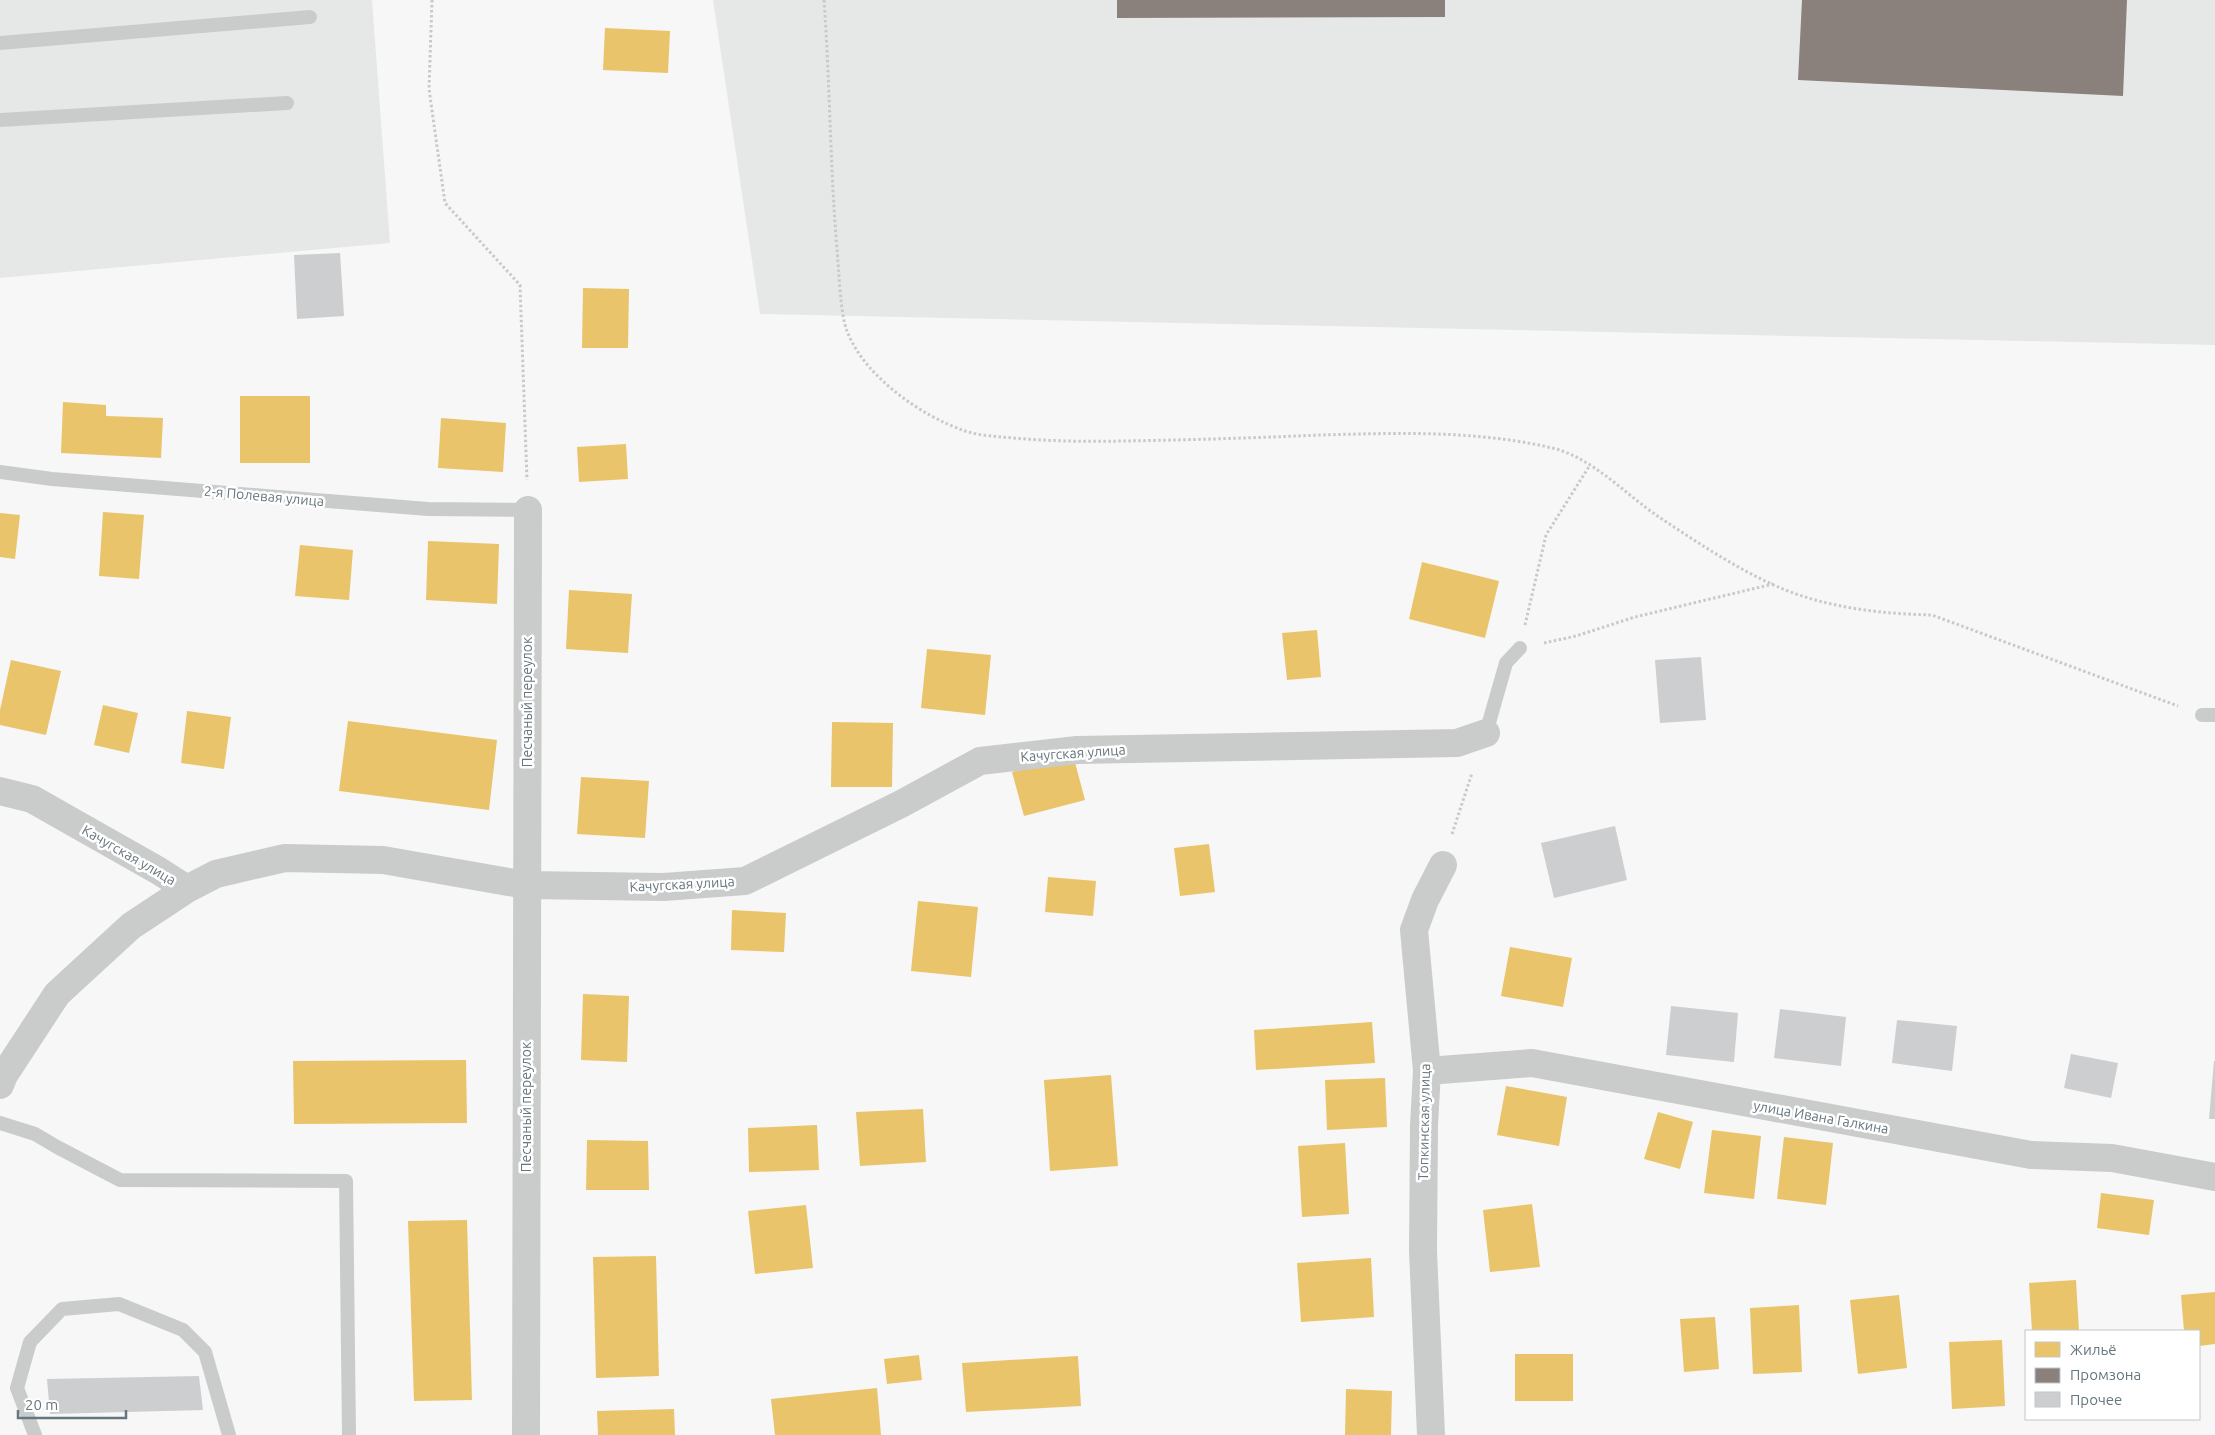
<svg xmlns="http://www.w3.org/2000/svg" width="2215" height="1435" font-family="Ubuntu,sans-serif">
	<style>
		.built { fill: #e6e8e7 }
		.homes { fill: #e9c46a }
		.industry { fill: #8a817c }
		.building { fill: #cdcecf }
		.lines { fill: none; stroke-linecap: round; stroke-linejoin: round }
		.path { stroke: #c8c9ca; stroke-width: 3; stroke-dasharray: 2.5 2.5; stroke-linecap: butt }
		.lane { stroke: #cacccc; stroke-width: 14 }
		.street { stroke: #cacccc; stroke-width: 28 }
		.labels { text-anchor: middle; stroke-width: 5; stroke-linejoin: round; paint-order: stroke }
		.street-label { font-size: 14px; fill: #66767e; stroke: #fff }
	</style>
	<rect width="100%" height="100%" fill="#f7f7f7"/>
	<path class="built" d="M0,0H372L390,243L0,278Z
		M713,0H2215V345L760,314Z"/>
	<path class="homes" d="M605,28L670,31L668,73L603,70Z
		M583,288L629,289L628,348H582Z
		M240,396H310V463H240Z
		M63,402L106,405V416L163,418L161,458L61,453Z
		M441,418L506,423L503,472L438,468Z
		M626,444L628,479L579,482L577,447Z
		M103,512L144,515L139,579L99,576Z
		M0,513L20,515L15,559L0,557Z
		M428,541L499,544L497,604L426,600Z
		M300,545L353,550L349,600L295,596Z
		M1422,562L1499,581L1485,638L1409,619Z
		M569,590L632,594L628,653L566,649Z
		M1317,630L1321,677L1287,680L1282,633Z
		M927,649L991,655L985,715L921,708Z
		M11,660L61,671L46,735L0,725V710Z
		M103,705L138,713L129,753L94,745Z
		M187,711L231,717L224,769L181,763Z
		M348,721L497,740L489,810L339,791Z
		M832,722L893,723L892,787H831Z
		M1073,755L1085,800L1024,816L1012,772Z
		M581,777L649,781L645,838L577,834Z
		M1209,844L1215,892L1180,896L1174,848Z
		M1048,877L1096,881L1093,916L1045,912Z
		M918,901L978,907L971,977L911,971Z
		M732,910L786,913L784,952L731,950Z
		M1510,947L1572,958L1563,1007L1501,996Z
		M583,994L629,996L627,1062L581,1060Z
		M1372,1022L1375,1063L1256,1070L1254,1030Z
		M466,1060L467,1123L294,1124L293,1061Z
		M1111,1075L1118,1166L1050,1171L1044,1080Z
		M1385,1078L1387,1127L1327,1130L1325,1080Z
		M1506,1086L1567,1097L1559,1146L1497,1135Z
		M923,1109L926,1162L860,1166L856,1112Z
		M1658,1112L1693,1122L1680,1169L1644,1159Z
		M817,1125L819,1170L749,1172L748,1128Z
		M1712,1130L1761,1136L1754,1199L1704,1193Z
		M1784,1137L1833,1143L1826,1205L1777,1199Z
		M587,1140L648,1141L649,1190H586Z
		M1345,1143L1349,1214L1302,1217L1298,1146Z
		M2101,1193L2154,1200L2149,1235L2097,1228Z
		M1532,1204L1540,1267L1490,1272L1483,1210Z
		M806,1205L813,1268L755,1274L748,1211Z
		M467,1220L472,1400L414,1401L408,1221Z
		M656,1256L659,1376L596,1378L593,1257Z
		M1371,1258L1374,1317L1301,1322L1297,1263Z
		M2076,1280L2079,1331H2032L2029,1283Z
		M2215,1292V1344L2199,1346V1331H2184L2181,1295Z
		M1899,1295L1907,1368L1858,1374L1850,1300Z
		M1799,1305L1802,1372L1753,1374L1750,1308Z
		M1715,1317L1719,1369L1684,1372L1680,1319Z
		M2002,1340L2005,1406L1952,1409L1949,1342Z
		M1515,1354H1573V1401H1515Z
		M919,1355L922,1380L887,1384L884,1359Z
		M1078,1356L1081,1406L966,1412L962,1363Z
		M877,1388L881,1435H775L771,1399Z
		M1346,1389L1392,1391L1391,1435H1345Z
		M674,1409L675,1435H598L597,1411Z"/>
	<path class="industry" d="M1117,0H1445V17L1117,18Z
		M1802,0H2127L2123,96L1798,80Z"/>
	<path class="building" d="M340,253L344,316L297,319L294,255Z
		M1701,657L1706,720L1660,723L1655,660Z
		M1615,826L1627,880L1554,898L1541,843Z
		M1671,1006L1738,1013L1734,1062L1666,1055Z
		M1780,1009L1846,1017L1841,1066L1774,1058Z
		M1897,1020L1957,1026L1952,1071L1892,1063Z
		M2071,1054L2118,1063L2111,1098L2064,1088Z
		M2214,1061H2215V1119H2209Z
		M199,1376L203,1410L50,1414L47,1379Z"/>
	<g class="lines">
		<path class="path" d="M432,0L429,89L445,203L520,285L527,480
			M824,0C830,83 830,166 837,249C839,270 840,313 847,331C864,376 921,416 965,431C977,435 990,436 1002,437C1042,441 1083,442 1123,441C1188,440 1254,438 1319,435C1397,433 1476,430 1552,448C1592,457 1626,495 1659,517C1698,543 1740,571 1783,589C1829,608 1883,614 1932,615L2178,706
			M1525,625L1546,535L1590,465
			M1544,643L1576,636L1635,617L1773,584
			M1452,834L1472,773"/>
		<path class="lane" d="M0,43L310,17
			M0,120L287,103
			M0,472L52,479L428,509L528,510
			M2202,715H2215
			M1486,733L1506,663L1520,648
			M0,1123L35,1134L57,1147L120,1180L346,1181L349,1435
			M35,1435L17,1388L30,1342L62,1309L119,1304L183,1330L205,1352L229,1435"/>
		<path class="street" d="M0,791L32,799L159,871L187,889
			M1427,1071L1532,1063L2031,1155L2112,1158L2215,1177
			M0,1085L4,1075L57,994L131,926L187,889L216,874L285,858L383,860L526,885L664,887L745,881L901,804L980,761L1077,750L1457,743L1486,733
			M526,1435L528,510
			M1431,1435L1423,1251L1424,1125L1427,1071L1414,930L1425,900L1443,865"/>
	</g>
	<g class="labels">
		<g class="street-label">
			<text transform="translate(264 496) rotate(5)" y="5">2-я Полевая улица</text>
			<text transform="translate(527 702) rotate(-90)" y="5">Песчаный переулок</text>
			<text transform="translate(1073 753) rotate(-4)" y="5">Качугская улица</text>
			<text transform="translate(129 855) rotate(30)" y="5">Качугская улица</text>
			<text transform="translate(682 884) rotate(-3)" y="5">Качугская улица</text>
			<text transform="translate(526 1107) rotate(-90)" y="5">Песчаный переулок</text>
			<text transform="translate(1821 1117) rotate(10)" y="5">улица Ивана Галкина</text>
			<text transform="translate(1424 1122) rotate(-89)" y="5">Топкинская улица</text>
		</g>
	</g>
	<rect x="2025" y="1330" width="175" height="90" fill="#ffffff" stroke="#c2c8cb"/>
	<rect x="2035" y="1342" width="25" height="15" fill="#e9c46a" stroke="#c2c8cb"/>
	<text x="2070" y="1355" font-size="15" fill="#66767e">Жильё</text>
	<rect x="2035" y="1368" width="25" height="15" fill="#8a817c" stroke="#c2c8cb"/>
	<text x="2070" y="1380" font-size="15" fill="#66767e">Промзона</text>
	<rect x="2035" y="1392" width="25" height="15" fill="#cdcecf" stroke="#c2c8cb"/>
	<text x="2070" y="1405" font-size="15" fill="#66767e">Прочее</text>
	<path d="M18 1410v8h108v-8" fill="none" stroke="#66767e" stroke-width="2.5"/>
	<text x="25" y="1410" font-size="15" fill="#66767e" stroke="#ffffff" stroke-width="4" paint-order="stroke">20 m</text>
</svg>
